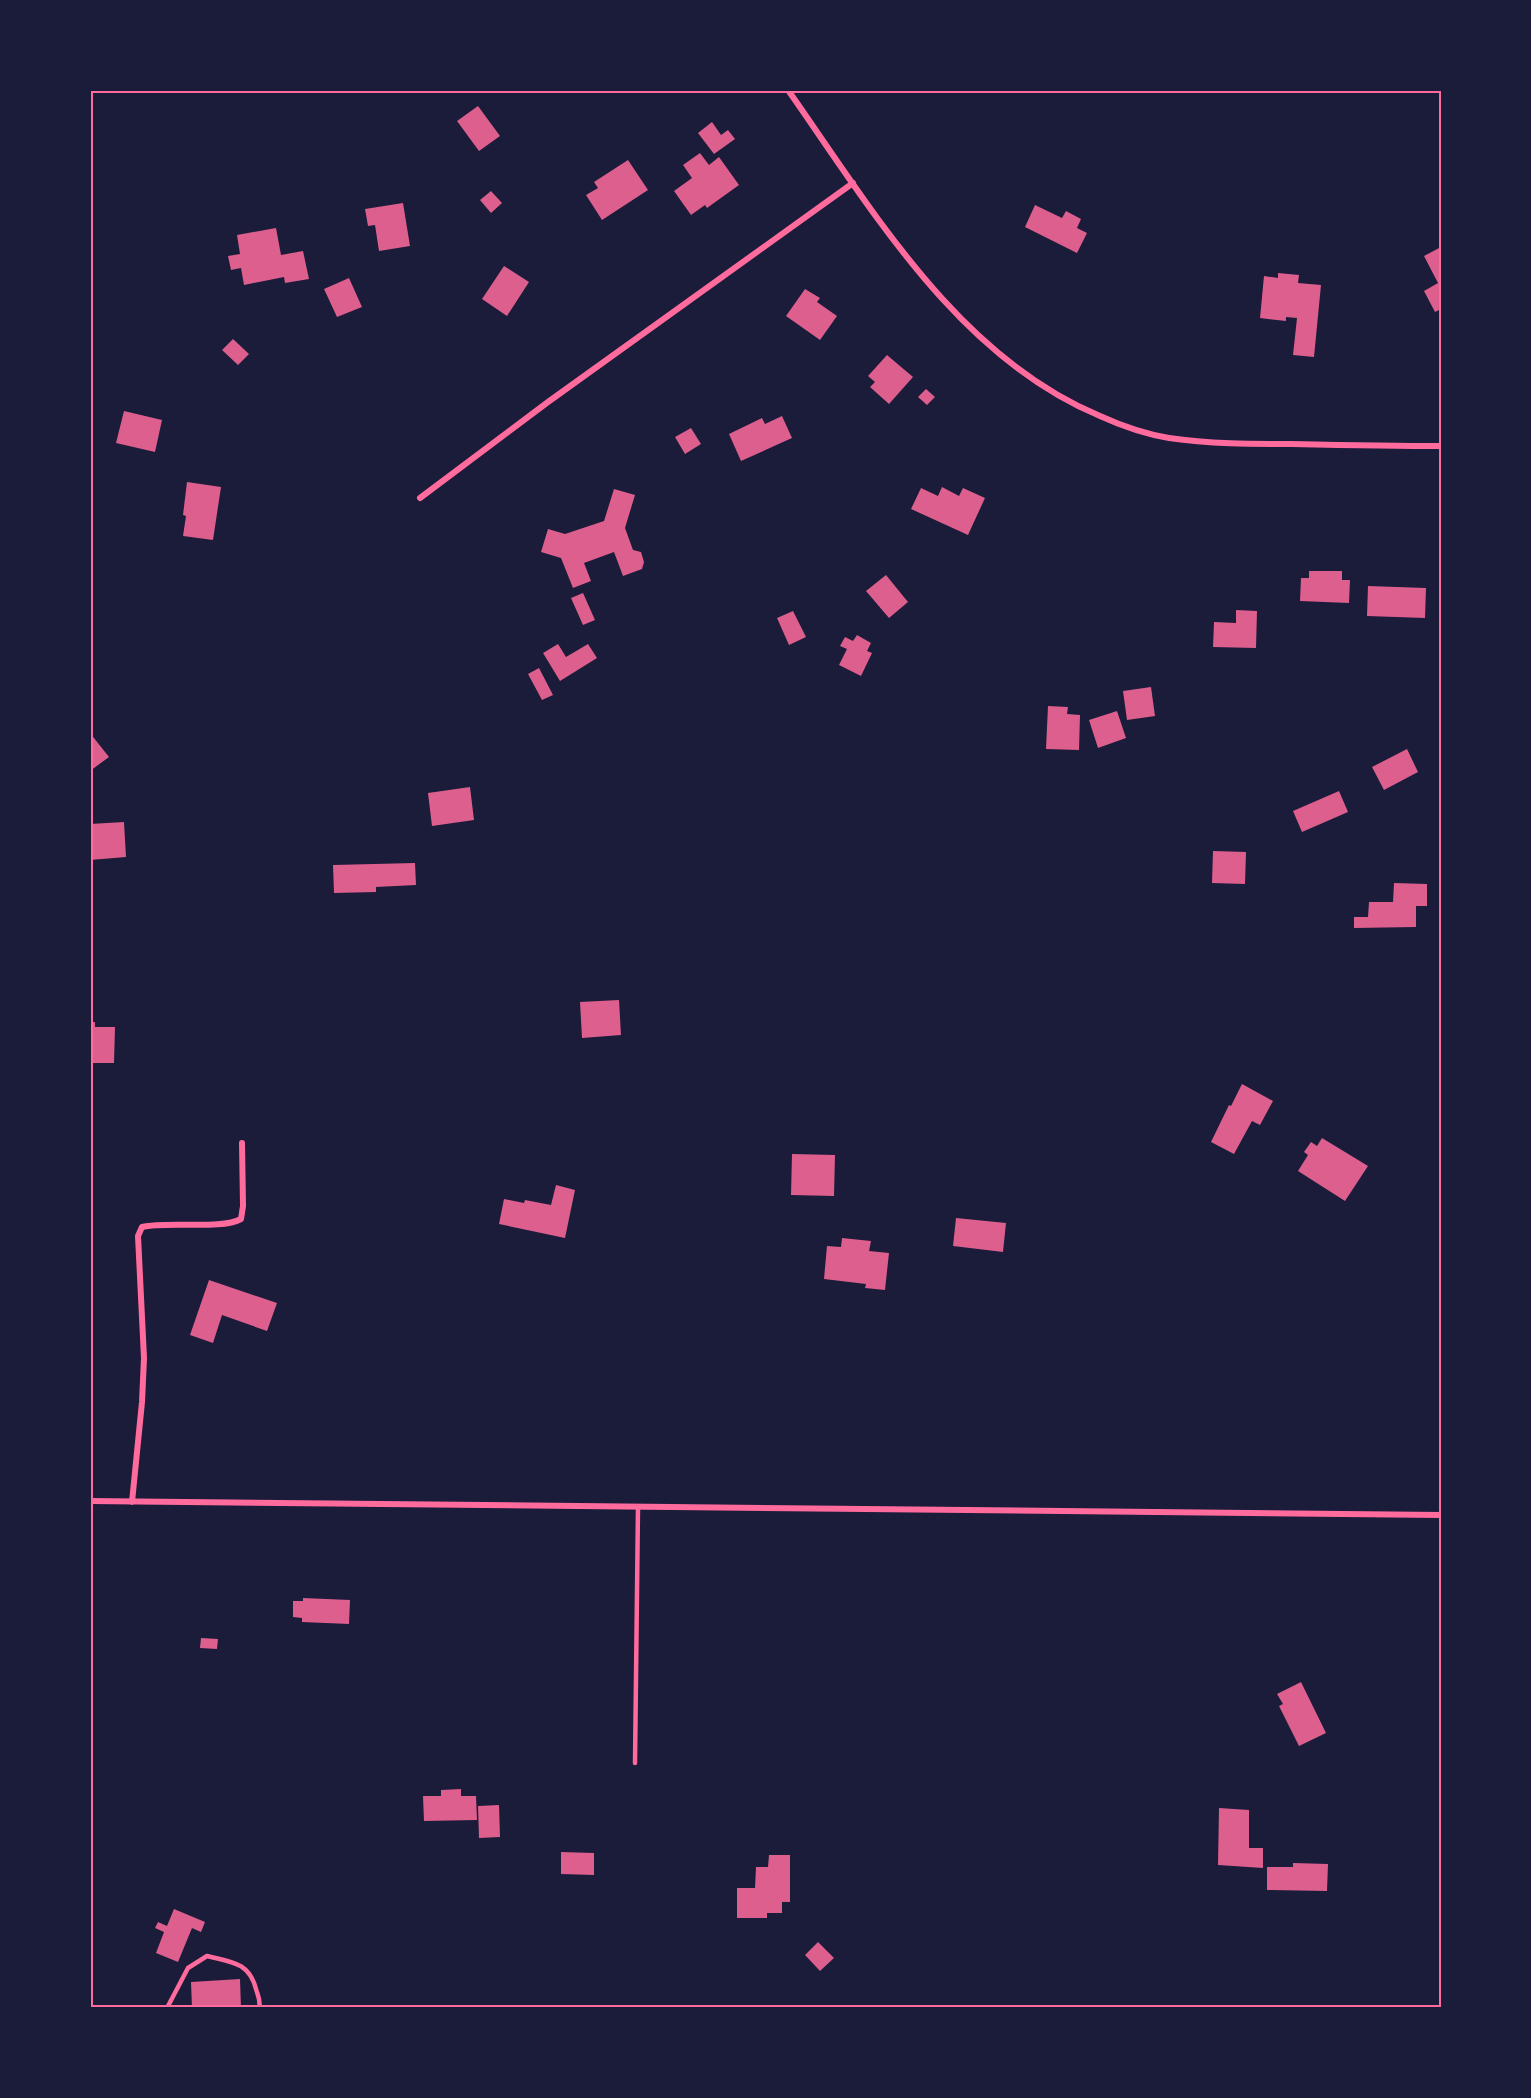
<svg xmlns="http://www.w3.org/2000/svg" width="1531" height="2098" font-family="Quicksand,sans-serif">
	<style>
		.building { fill: #dd5f8e }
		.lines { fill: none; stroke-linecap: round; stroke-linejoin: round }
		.service { stroke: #ff6b9d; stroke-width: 4.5 }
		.minor { stroke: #ff6b9d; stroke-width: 6 }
		.neatline { fill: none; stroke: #ff6b9d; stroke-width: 2 }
	</style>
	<rect width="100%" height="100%" fill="#1b1b3a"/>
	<path class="building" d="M478,106L500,136L479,151L457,121Z
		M712,122L721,135L728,130L735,139L714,154L698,133Z
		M700,153L709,165L719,157L739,185L707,208L705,205L691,215L674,191L692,178L683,165Z
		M628,160L648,190L602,220L586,195L598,188L594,182Z
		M491,191L502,203L491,213L480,200Z
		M403,203L410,246L379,251L375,225L368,226L365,209Z
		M1035,205L1062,218L1066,211L1081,219L1077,228L1087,233L1077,253L1025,227Z
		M276,228L281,255L303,251L309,279L285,283L284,277L244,285L241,268L231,270L228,256L240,254L237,235Z
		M1441,247V309L1435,312L1424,291L1438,283L1424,256Z
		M504,266L529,282L507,316L482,299Z
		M1278,273L1299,275L1298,283L1321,285L1314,357L1293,355L1297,318L1286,317V321L1260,318L1264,276L1278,278Z
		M349,278L362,307L337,317L324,289Z
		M805,289L820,298L817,302L837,316L820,340L786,316Z
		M233,339L249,354L238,365L222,350Z
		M887,355L913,377L889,404L870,387L875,382L868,376Z
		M926,389L935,397L927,405L918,397Z
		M124,411L162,420L155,452L116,443Z
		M782,416L792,438L741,461L729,434L762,418L765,424Z
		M691,428L701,444L685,454L675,437Z
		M187,482L221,487L213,540L183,536L186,516L183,515Z
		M942,487L959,496L963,488L985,498L968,535L911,509L921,488L938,496Z
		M614,489L635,495L625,528L633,550L641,552L644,562L642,569L623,576L614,552L584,563L591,581L573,588L561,558L541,552L548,529L565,534L604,521Z
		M1309,571H1342V580H1350L1349,603L1300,601L1301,578H1309Z
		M886,575L908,602L889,618L866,591Z
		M1368,586L1426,588L1425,618L1367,616Z
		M583,593L595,620L583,625L571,598Z
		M1236,610L1257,611L1256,648L1213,647L1214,622L1236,623Z
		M793,611L806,637L789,645L777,618Z
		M857,635L871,643L867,651L872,653L861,676L839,665L847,649L840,646L845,637L853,641Z
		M558,644L566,657L588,644L597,658L560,681L543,653Z
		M539,668L553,695L542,700L528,674Z
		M1151,687L1155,716L1127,720L1123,691Z
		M1048,706L1068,707L1067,714L1080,715L1079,750L1046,749Z
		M1117,711L1126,738L1098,748L1089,720Z
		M90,733L109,757L90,771Z
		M1407,749L1418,772L1384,790L1372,767Z
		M470,787L474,820L432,826L428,793Z
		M1339,791L1348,812L1302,832L1293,811Z
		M124,822L126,857L90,860V824Z
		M1213,851L1246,852L1245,884L1212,883Z
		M415,863L416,885L376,887V892L334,893L333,865Z
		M1394,883L1427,884V906H1416V927L1354,928V917H1368L1369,902H1393Z
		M619,1000L621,1035L582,1038L580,1002Z
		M90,1022H95V1027H115L114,1063H90Z
		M1242,1084L1273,1101L1260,1125L1252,1121L1234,1154L1211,1142L1229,1105L1231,1106Z
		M1322,1138L1368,1166L1345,1201L1298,1171L1308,1155L1304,1152L1311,1142L1317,1146Z
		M792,1154L835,1155L834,1196L791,1195Z
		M556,1185L575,1190L565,1238L499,1224L504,1199L524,1203L525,1200L551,1205Z
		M956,1218L1006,1223L1003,1252L953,1246Z
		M842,1238L871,1241L869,1251L889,1253L885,1290L865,1288L866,1284L824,1279L827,1246L841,1247Z
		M209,1280L277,1303L267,1331L222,1315L213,1343L190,1335Z
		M303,1598L350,1600L349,1624L302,1622V1618L293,1617V1601H303Z
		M201,1638L218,1639L217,1649L200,1648Z
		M1301,1682L1326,1733L1299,1746L1279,1706L1283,1704L1277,1694Z
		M461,1789V1796H476L477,1820L424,1821L423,1796H441V1790Z
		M499,1805L500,1837L479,1838L478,1806Z
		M1219,1808L1249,1810V1848H1263V1868L1218,1865Z
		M561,1852L594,1853V1875L561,1874Z
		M769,1855H790V1902H782V1913H767V1918H737V1888H755L756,1867H768Z
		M1293,1863L1328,1864L1327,1891L1267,1890V1867H1293Z
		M174,1909L205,1922L201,1932L192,1928L178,1962L156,1953L164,1932L155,1928L158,1922L167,1926Z
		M818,1942L834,1958L820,1971L805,1955Z
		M240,1979L241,2008H192L191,1982Z"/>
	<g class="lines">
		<path class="service" d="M635,1763L638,1507
			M167,2008L188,1968L207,1956C231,1962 249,1962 256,1989C258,1996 261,2001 259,2008"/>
		<path class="minor" d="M788,90C873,211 958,357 1100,416C1122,426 1145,434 1169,438C1209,444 1251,444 1291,444C1341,445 1391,446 1441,446
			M420,498L548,402L853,183
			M90,1501L1441,1515
			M132,1502L142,1402L144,1358L138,1236L142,1227C169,1221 221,1230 241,1219L243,1206L242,1143"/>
	</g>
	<rect width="1531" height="2098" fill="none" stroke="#1b1b3a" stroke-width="183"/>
	<rect x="92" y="92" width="1348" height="1914" class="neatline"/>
</svg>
